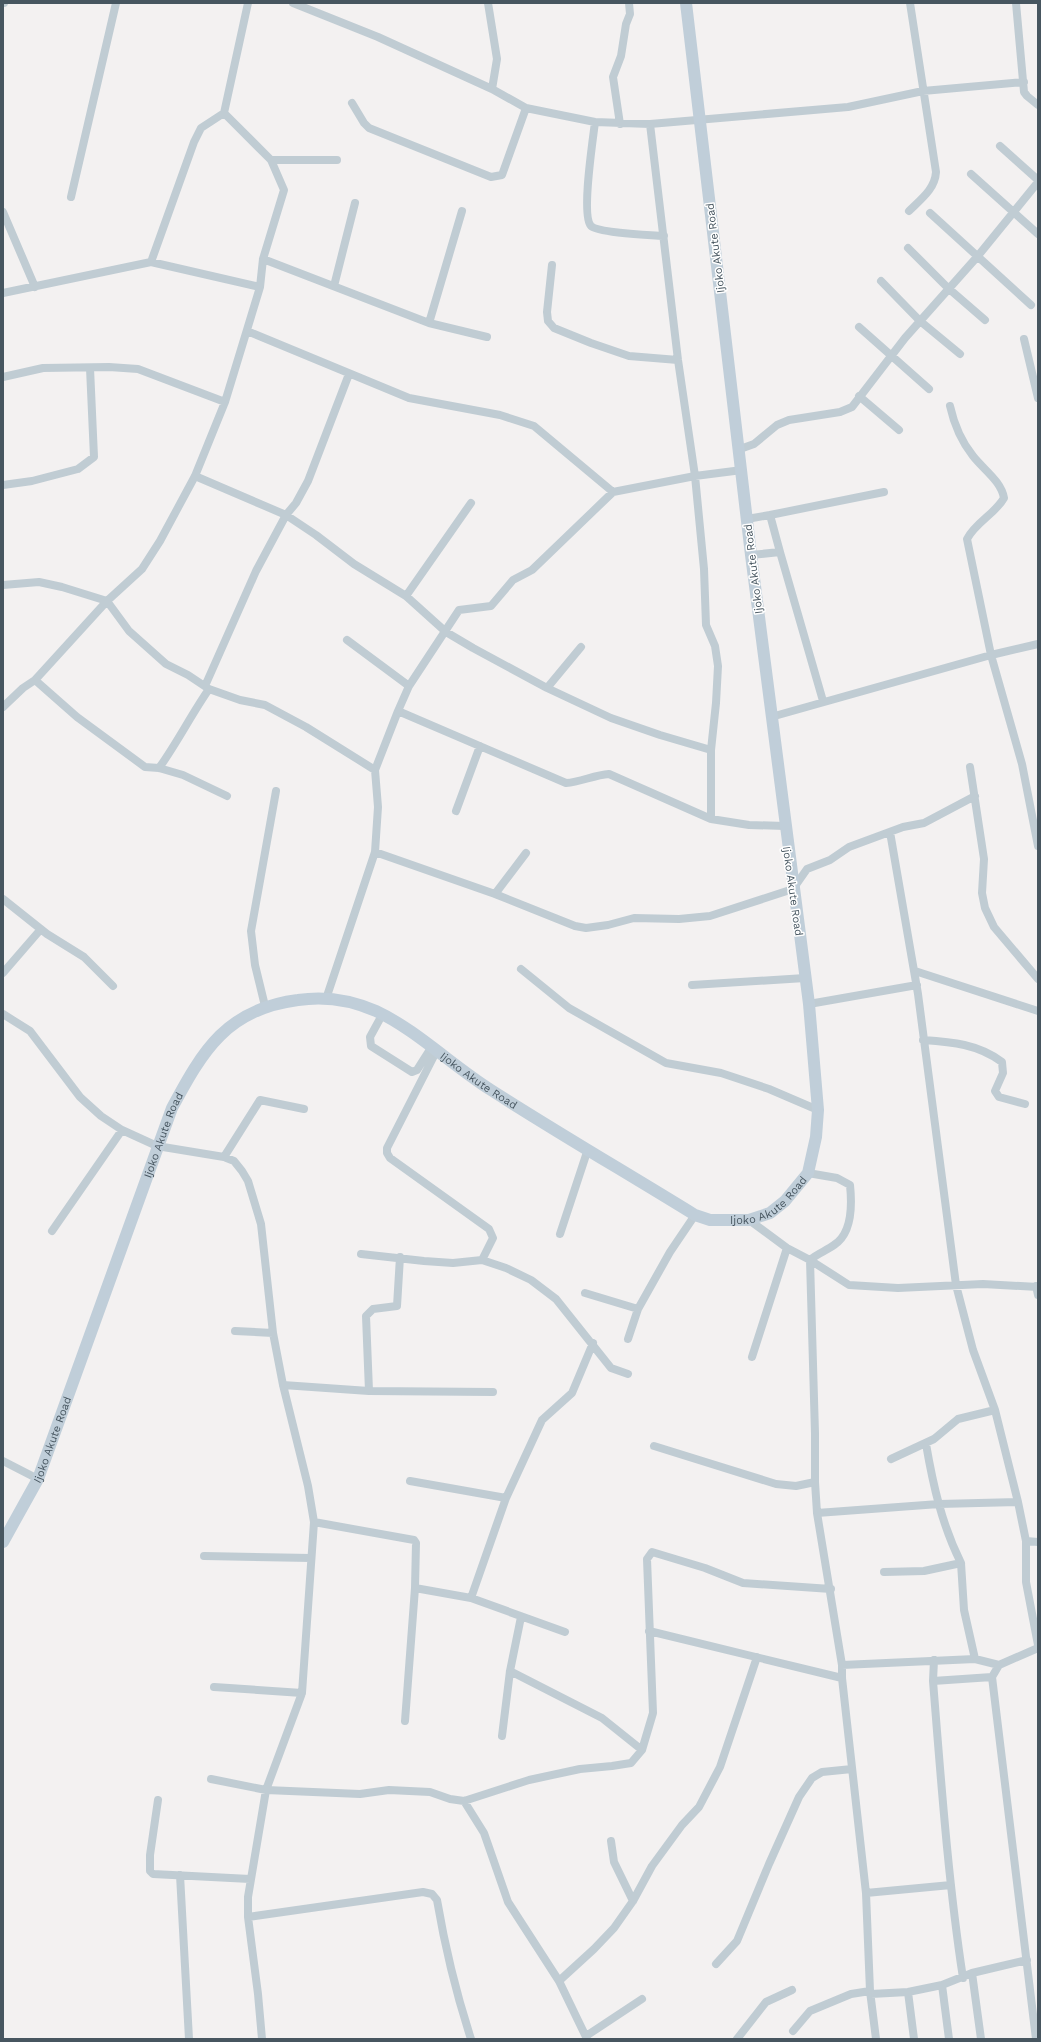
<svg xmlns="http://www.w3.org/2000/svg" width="1041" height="2042" font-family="'Work Sans',sans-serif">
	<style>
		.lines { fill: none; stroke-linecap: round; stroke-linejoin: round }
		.street { stroke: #c0ccd3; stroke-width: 8 }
		.secondary { stroke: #c0ced9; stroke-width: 12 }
		.labels { text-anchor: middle; stroke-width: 3; stroke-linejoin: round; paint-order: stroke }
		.street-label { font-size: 11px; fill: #475660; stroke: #fff }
	</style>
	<rect width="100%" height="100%" fill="#f3f1f1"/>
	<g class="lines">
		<path class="street" d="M3,3H4
			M293,3L378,37L492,89L526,108L595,122L650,124L848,107L923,91L1024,82
			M488,3L497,59L492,89
			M1016,3L1024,92L1027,96L1038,105
			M352,103L364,123L369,128L491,177L502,175L526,108
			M595,122C593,139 581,216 591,226C598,233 651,235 664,236
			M620,124L613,77L621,56L626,24L630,14L629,3
			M650,124L678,360L695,476L704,569L706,625L715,646L718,666L716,703L711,750V819
			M1000,146L1038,180
			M271,160H337
			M971,174L1038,234
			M71,197L116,3
			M909,211C921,199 935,189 936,172L910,3
			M3,212L35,287
			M930,213L1031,305
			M908,248L948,288L985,320
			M263,259L429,323L487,337
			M151,262L194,142L201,128L224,113L248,3
			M552,265L547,312L548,321L554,328L591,343L629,356L678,360
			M881,281L920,321L960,354
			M334,286L355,203
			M3,293L151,262L260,287
			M429,323L462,211
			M859,327L929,389
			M247,331L409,398L500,415L534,426L613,492
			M1024,339L1038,398
			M3,377L43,368L109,367L138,369L225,402
			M859,396L899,430
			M950,406C954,424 961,441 973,456C984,470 1001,481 1004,498C995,514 976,522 967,539L991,655L1022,764L1038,846
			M740,449L754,444L777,425L789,420L840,412L852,407L905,338L977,257L1038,182
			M195,476L286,515L316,535L354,564L406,596L446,632L473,648L547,688L611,718L660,735L711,750
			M3,485L32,481L78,469L94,457L90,368
			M770,515L884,492
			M747,519L770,515L780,552
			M751,555L780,552L823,701
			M3,585L39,582L62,587L107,601L129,631L166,664L188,675L209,689L240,700L265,705L306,727L375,770
			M406,596L471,503
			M347,640L409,686
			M35,680L77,717L145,767L159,768L183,775L227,796
			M205,686L256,571L286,515L296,503L308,481L349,374
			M547,688L581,647
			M3,707L23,688L35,680L107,601L142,569L160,541L195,476L225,402L260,287L263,259L284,190L271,160L224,113
			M398,711L566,783C581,782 594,775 609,774L711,819L749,825L785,826
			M771,717L991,655L1038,644
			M970,767L984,859L982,893L985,908L994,927L1038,979
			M159,768C177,743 191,715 209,689
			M456,811L480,746
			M890,832L918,994L956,1285L973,1350L995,1410L1018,1502L1026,1541V1582L1038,1645
			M375,852L495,894L575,926L586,928L608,925L634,918L679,919L710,916L793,889L807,869L830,860L849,847L903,827L924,823L975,796
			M495,894L526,853
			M3,899L47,934L84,957L113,986
			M521,969L569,1008L666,1063L721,1073L769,1089L818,1110
			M915,971L1038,1011
			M3,973L41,929
			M692,985L805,978
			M326,999L375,852L378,807L375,770L398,711L409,686L459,610L491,606L513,580L532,570L613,492L695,476L742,470
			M809,1004L917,985
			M265,1006L255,965L251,931L276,791
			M3,1014L30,1031L80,1097L101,1116L122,1130L157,1146L224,1157L234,1161L242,1171L248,1181L261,1224L273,1333L283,1385L308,1486L314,1522L302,1693L266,1790L248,1897V1917L258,1994L262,2039
			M382,1015L370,1037L371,1046L412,1072L417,1070L431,1048
			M923,1040C952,1042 978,1044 1002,1062L1003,1073L995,1091L999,1097L1025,1104
			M436,1052L387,1148V1153L390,1158L489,1229L493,1238L482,1260
			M224,1157L260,1100L304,1109
			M808,1173L837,1178L850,1185C852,1204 853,1233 834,1245C826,1251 818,1253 810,1260
			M749,1220L787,1248L810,1260L849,1285L898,1288L983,1284L1038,1287
			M52,1231L122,1130
			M560,1234L588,1149
			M361,1254L424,1261L453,1263L482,1260L506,1268L531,1280L556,1299L611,1368L628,1374
			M810,1260L815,1433V1482L817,1513L842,1665V1678L866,1893L870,1991L876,2039
			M1036,1286L1038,1295
			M585,1293L638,1309
			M235,1331L273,1333
			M628,1339L638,1309L670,1252L695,1215
			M752,1357L787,1248
			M283,1385L369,1391L493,1392
			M369,1391L366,1316L373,1309L397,1306L400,1257
			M926,1444C933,1485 942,1525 961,1563
			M654,1446L776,1484L796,1486L815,1482
			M891,1459L934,1439L958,1419L995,1410
			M3,1461L38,1479
			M410,1481L506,1498
			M817,1513L939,1504L1018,1502
			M314,1522L414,1540L416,1543L415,1588L405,1721
			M1026,1541L1038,1542
			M204,1556L311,1558
			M884,1572L924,1571L961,1563L964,1610L975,1659
			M415,1588L471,1598L565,1632
			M471,1598L506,1498L542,1420L572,1393L593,1343
			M649,1631L842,1678
			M934,1660L933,1681C941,1780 948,1880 963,1978
			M842,1665L975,1659L999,1665L1038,1648
			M999,1665L992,1677L1036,2039
			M510,1671L602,1718L642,1750
			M933,1681L992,1677
			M214,1687L302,1693
			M502,1736L510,1671L521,1617
			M211,1779L266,1790L360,1794L389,1790L430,1792L450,1799L464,1801L529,1780L580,1769L612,1766L631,1763L642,1750L653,1713L647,1559L652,1552L705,1568L743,1583L831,1589
			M158,1800L150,1855V1871L153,1874L250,1879
			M464,1801L484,1833L508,1902L559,1981L587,2039
			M611,1841L614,1862L633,1901
			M180,1875L189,2039
			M866,1893L951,1885
			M248,1917L423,1892L432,1894L437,1900C445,1947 456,1993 471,2039
			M716,1964L737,1941L769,1864L799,1797L812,1778L822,1772L852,1769
			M972,1973L981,2039
			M559,1981L594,1949L614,1928L633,1901L652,1866L682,1825L699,1807L720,1767L757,1657
			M942,1985L949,2039
			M908,1992L914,2039
			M871,1994L908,1992L942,1985L972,1973L1027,1960
			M793,2031L810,2011L851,1994L870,1991
			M586,2036L642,1999
			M737,2039L766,2002L792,1990"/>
		<path class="secondary" id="s1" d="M3,1542L38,1479L172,1108C203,1050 227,1009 298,1000C324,996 351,1000 376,1011C415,1029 454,1067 491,1090C558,1133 627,1173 695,1215L710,1220H749L770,1213L785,1201L808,1173L816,1137L818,1110L809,1004L751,555L686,3"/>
	</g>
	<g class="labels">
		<g class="street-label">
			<text transform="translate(715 248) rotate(-97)" y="4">Ijoko Akute Road</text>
			<text transform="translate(753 569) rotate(-97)" y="4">Ijoko Akute Road</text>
			<text transform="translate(793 891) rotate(82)" y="4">Ijoko Akute Road</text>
			<text dy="4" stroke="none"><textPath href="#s1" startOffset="845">Ijoko Akute Road</textPath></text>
			<text dy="4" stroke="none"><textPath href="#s1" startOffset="438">Ijoko Akute Road</textPath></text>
			<text dy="4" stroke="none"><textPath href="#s1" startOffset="1181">Ijoko Akute Road</textPath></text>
			<text dy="4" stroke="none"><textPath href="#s1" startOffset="114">Ijoko Akute Road</textPath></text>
		</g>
	</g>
	<rect width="1041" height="2042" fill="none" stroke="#475660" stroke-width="8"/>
</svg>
